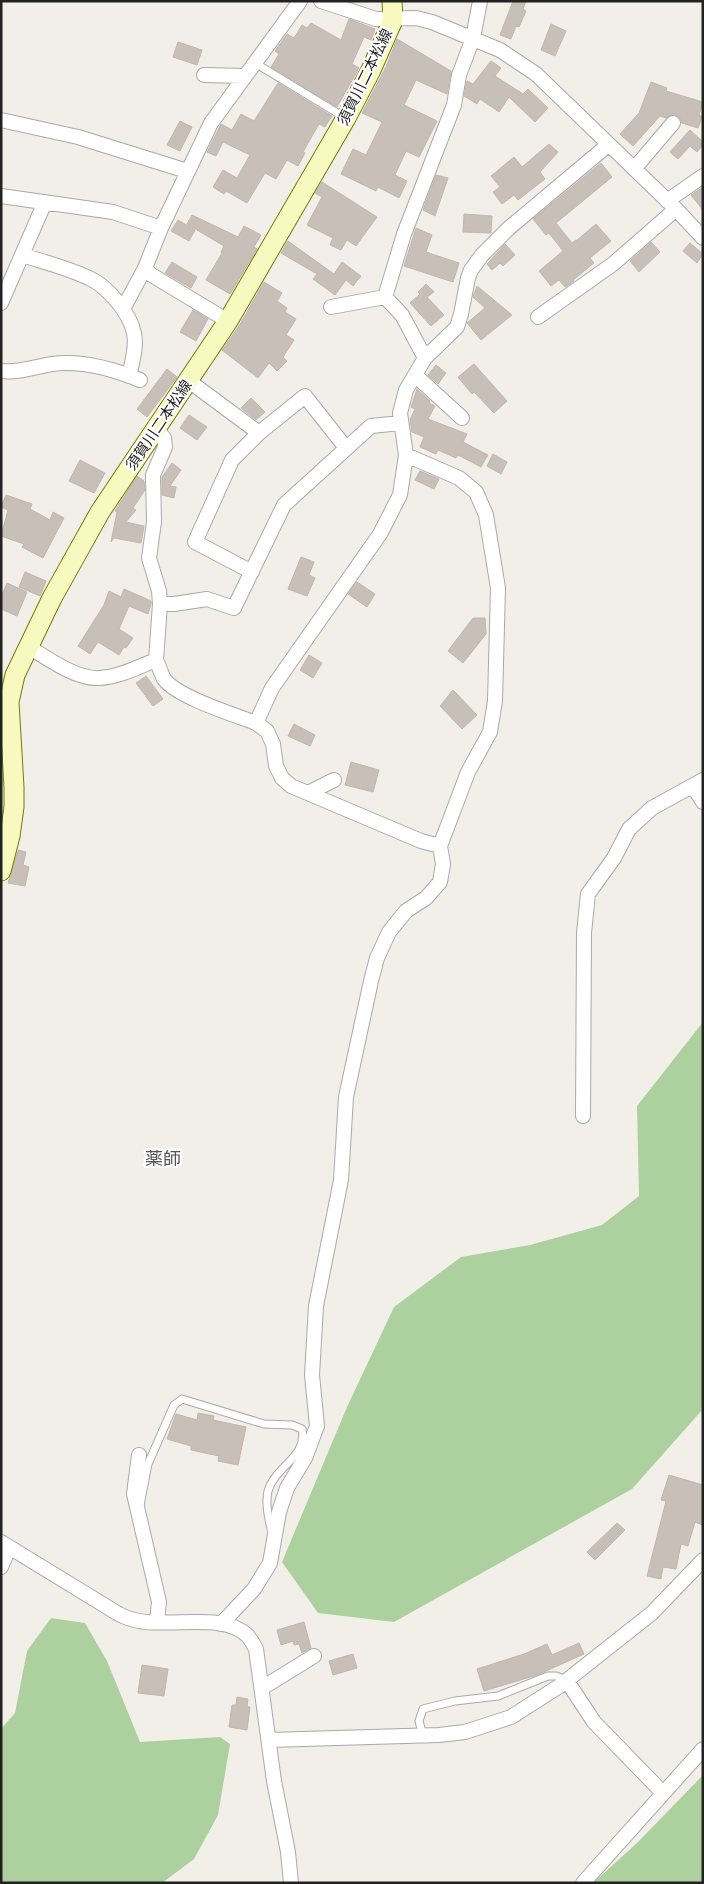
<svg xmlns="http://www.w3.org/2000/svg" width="704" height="1884" font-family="'Fira Sans Condensed','Noto Sans JP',sans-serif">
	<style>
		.forest { fill: #add19e }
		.building { fill: #c7bfb8; stroke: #c4b6ab }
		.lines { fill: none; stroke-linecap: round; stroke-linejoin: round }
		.lane-casing { stroke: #a9a9a9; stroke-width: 9 }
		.street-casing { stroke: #a9a9a9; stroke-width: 16 }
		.secondary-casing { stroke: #707d05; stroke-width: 21 }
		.lane { stroke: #fff; stroke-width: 7 }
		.street { stroke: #fff; stroke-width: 14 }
		.secondary { stroke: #f7fabf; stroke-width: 19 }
		.labels { text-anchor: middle; stroke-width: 4.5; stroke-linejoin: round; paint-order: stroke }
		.street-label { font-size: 15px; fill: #222; stroke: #fff }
		.quarter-label { font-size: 18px; fill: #555; stroke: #fff }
	</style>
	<rect width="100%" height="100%" fill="#f2efe9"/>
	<path class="forest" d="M703,1022V1409L632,1489L394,1622L318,1613L282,1562L347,1407L394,1307L461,1257L530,1245L602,1225L639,1196L637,1106Z
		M51,1618L85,1623L107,1661L140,1742L220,1737L230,1744L218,1815L194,1859L162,1883H1V1729L15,1713L27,1651Z
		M703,1775V1883H593L638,1842Z"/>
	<path class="building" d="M513,1H526L523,9L526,11L519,27L516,26L511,39L500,35Z
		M349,19L375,29L371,40L364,37L352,64L359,68L337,107L271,67L279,54L275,51L287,34L294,38L302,25L307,28L311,23L341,40Z
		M551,24L566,31L555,56L541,50Z
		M397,39L451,71L447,94L416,80L404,105L437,121L419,157L406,151L395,175L407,181L399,198L378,187L376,191L341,174L353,149L366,155L382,122L362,113L386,67Z
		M178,42L202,50L197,65L173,57Z
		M491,61L501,68L495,76L523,94L528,89L548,108L535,122L509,97L499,112L480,99L477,104L464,96L467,81L473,84Z
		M651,82L667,88L666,91L703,102L699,115L702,117L698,128L682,123L679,117L674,114L666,118L660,116L633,146L620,134L639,113Z
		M278,83L332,116L325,127L319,124L303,152L305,153L298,166L287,160L276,179L265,173L247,203L226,191L224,194L213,187L223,170L237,178L250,155L223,142L216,156L207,152L221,124L232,130L241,114L254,121Z
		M180,121L192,127L180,151L167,145Z
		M690,130L703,142V145L697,152L690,146L678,159L670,152Z
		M549,144L558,152L540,172L545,179L518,200L514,195L502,204L493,192L500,187L491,176L514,157L522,167Z
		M601,163L612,177L556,223L572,243L576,240V241L596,224L611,241L590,258L594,263L573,280L574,281L565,287L559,280L551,286L539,271L563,251L549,233L546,235L533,219Z
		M436,175L448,178L435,216L423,210Z
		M322,182L377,217L356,246L347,240L341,250L330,245L333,238L307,225L322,197L315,193Z
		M703,187V210L691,195Z
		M464,214L492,216L491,233L463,232Z
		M192,215L238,237L244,226L261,235L254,247L257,249L230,294L206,280L222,253L221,252L224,246L187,224Z
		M178,220L195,230L189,241L171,231Z
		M416,228L432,235L426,252L459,263L453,282L404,266Z
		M288,241L334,274L342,262L361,276L353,286L346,280L335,295L313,279L317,274L281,253Z
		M651,242L660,252L639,272L630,261Z
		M690,243L703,254L697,263L683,251Z
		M505,244L515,255L503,266L500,263L492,270L487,264Z
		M172,262L197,277L191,288L165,273Z
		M264,282L282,293L277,301L287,308L285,312L296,319L286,335L294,340L283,357L287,361L277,371L269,363L258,378L222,350L239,326Z
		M426,284L434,292L427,297L444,315L431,326L410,303L420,294L418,292Z
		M477,286L512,315L481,340L467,323L485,308L473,297Z
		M193,310L208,319L196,341L180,332Z
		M474,364L507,401L494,413L474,392L472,394L458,377Z
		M436,365L446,373L438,384L428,375Z
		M167,369L177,377L147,417L137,409Z
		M417,389L430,401L429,403L435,406L428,419L467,434L463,442L488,455L481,467L458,455L456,458L438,450L436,454L420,447L424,437L412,432L410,420L415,409L411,407Z
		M251,398L265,412L256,420L241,408Z
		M189,415L207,427L197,440L180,428Z
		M493,454L507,462L501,474L487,466Z
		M80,460L105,473L94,493L69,481Z
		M172,463L181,470L170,486L176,487L174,498L162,495V477Z
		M420,471L439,479L434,489L415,480Z
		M137,476L144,481L145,490L133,508L136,510L126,522L144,526L141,543L114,538L111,542L117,512L115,511Z
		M6,495L32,504L30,509L50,520L53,512L64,518L43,558L22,547L24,544L1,536L8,510L1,507Z
		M301,557L314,562L309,575L315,578L307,596L288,589Z
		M25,572L46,581L40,596L19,587Z
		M357,582L375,594L367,607L348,594Z
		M7,583L27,592L17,616L1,609V597Z
		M124,589L151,601V604L148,614L129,606L119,629L133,638L126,648L124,647L119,655L98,642L90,654L78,646L104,605L109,591L121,597Z
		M473,618H485L486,634L463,663L448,651Z
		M309,655L322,663L313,678L300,670Z
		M146,676L163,699L153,706L136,683Z
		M453,690L477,715L462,729L440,706Z
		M294,724L315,735L310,746L288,736Z
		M351,762L379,770L373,792L345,785Z
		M18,850L26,852L23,865L29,867L25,886L8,883Z
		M198,1413L214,1416L213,1420L246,1427L238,1465L218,1461L219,1456L191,1450V1446L167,1439L176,1414L197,1420Z
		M669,1475L703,1485V1525L695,1522L688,1546L681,1544L676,1569L663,1567L661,1579L647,1576L666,1501L661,1500Z
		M617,1523L625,1530L595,1560L587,1552Z
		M304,1622L311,1648L302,1653L299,1644L294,1645L293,1641L281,1645L277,1630Z
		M579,1643L584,1654L537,1675L484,1691L477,1669L524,1654L547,1644L552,1655Z
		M353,1654L357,1668L333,1675L329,1661Z
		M142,1665L168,1669L164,1696L138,1693Z
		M237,1697L248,1699L247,1707H250L247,1730L229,1727L232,1705H236Z"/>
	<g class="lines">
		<defs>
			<path id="lane" d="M255,63L344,117
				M140,1505L148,1464L174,1405L182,1399L264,1424L292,1425L302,1429C308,1457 275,1466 268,1491C265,1504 269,1520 272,1533
				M423,1736L419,1721L423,1709L455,1701L498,1696L548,1676H556L566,1680"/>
			<path id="street" d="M321,1L376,19L416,18L432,22L500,50L536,74L676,209L703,238
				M204,75L245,76
				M1,120L78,137L187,171
				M634,169L673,123
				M1,196L113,212L161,228
				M667,201L703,176
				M22,255C44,262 68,268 89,278C107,286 130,313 134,333C137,346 132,363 129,376
				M1,303L45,202
				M331,307L385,297
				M123,309L145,268
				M538,317L613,264L676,209
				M228,321L150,274L145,268L161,228L211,123L300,1
				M425,358L402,315L385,297L404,234L454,105L459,75L473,38L480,1
				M1,371C18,373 35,367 52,364C82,360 113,369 140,380
				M415,375L462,418
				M189,381L259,433
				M252,572L195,542L232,460L259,433L305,396L346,448
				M160,604H174L207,599L234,608L284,505L371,426L401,423
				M29,647C47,658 77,680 100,678C119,677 138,667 156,660C159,666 161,673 164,679C177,697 235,715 256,723L272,688L380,534L400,495L406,455L400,413L406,390L425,358L457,327L461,314L468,278L471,270L482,255L509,228L608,145
				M156,660L160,604L159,591L149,558L154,522L153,475L165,447L164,438L156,429
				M256,723L267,731L273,744L276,766L282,778L291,786L421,841L440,846L468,772L490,732L495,701L498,588L486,515L476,492L459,478L406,455
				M693,786L703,802
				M308,793L334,780
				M583,1116L584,933L588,894L614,858L629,829L652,808L703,780
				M139,1455L134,1494L159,1602L157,1622
				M1,1542L117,1613C121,1615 126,1618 131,1619C164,1630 222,1610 248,1636C251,1640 254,1645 256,1649L274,1781L288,1852L291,1883
				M1,1567L9,1548
				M221,1624L254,1589L270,1563L279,1512L287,1488L305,1458L317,1426L312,1375L316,1306L341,1180L346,1097L371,981L377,958L389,932L406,911L426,898L440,882L443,864L440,846
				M567,1681L594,1722L663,1793
				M262,1688L314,1656
				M269,1740L439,1735L465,1732L511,1717L561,1685L652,1613L703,1560
				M583,1883L703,1749"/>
			<path id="secondary" d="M1,871L10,836L14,807V787L9,702L15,675L52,598L100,512L228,321L346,118L371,70L393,20L392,1"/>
		</defs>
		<use href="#lane" class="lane-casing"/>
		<use href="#street" class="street-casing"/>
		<use href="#secondary" class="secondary-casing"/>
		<use href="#lane" class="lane"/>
		<use href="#street" class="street"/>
		<use href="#secondary" class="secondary"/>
	</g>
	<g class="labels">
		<g class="street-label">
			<text transform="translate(365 77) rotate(-64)" y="5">須賀川二本松線</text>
			<text transform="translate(159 425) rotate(-56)" y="5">須賀川二本松線</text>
		</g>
		<g class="quarter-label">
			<text x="163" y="1165">薬師</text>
		</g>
	</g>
	<rect width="704" height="1884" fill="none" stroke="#222222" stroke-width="5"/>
</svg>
